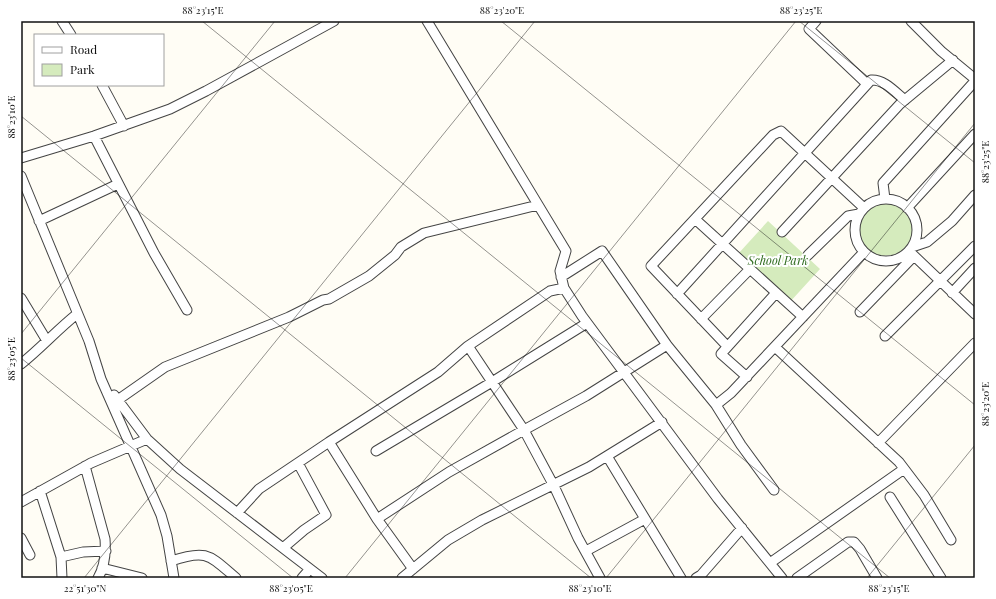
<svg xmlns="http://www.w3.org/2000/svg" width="996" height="599" font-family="'Playfair Display',serif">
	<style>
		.green { fill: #d5ebbd }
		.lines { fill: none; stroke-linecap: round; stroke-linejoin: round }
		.minor-casing { stroke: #444; stroke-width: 11 }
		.minor { stroke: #fff; stroke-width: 9 }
		.ticks { fill: none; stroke: #111; stroke-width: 1; stroke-opacity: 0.45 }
		.labels { text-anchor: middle; stroke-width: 4; stroke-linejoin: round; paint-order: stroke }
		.park-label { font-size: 12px; font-style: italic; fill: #2f6b1f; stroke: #fff }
		.neatline { fill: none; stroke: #111; stroke-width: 1.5 }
		.ticks-label { font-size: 10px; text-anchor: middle; fill: #111 }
	</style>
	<rect width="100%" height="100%" fill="#fffdf5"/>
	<path class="green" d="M886,202L895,205L902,210L910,219L913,231L911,244L903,251L893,255L881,256L871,252L864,245L858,232L862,218L867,210Z
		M768,221L820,269L789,303L738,254Z"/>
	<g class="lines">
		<defs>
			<path id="minor" d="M62,21L71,35
				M427,21L566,251L560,271L564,288L582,316L718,499L782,578
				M816,21L809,29L867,84
				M911,21L941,51L975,79
				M102,85L124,126
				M94,136L154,253L187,310
				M21,158L94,136L170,109L206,91L334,21
				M21,176L89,341L101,379L161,515L167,536L174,578
				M885,199L883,183L975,81
				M855 230a31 31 0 1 1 62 0a31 31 0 1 1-62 0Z
				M907,208L975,134
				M695,219L803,317
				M39,221L118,184
				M782,232L900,104L953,60
				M912,247L927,242L952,221L975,195
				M909,251L975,314
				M808,255L848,216L859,214
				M561,277L602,251L667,345L716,405L731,393L864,252
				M952,293L975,268
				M677,294L871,80C884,79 895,92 905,100
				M21,298L47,341
				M860,312L914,256
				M701,319L750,269
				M885,336L975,246
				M468,346L524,430L554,486L578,538L600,578
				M727,346L651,266L773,135L781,131L864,208
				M775,347L899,462L924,495L951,540
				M21,364C41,348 58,329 77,314
				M747,377L721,354L776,293
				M114,395L147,439L180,469L322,578
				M112,404L165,367L289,317L323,300L329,299L369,276L395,255L401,247L424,233L538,205
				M716,405L741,445L774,490
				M329,442L438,372L468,346L550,291L564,288
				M878,443L975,343
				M376,451L492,382L587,323
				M607,456L681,578
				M85,466L105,539C106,553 105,566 98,578
				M40,491L61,557L62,578
				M890,497L941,578
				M21,502L91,463L147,439
				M237,513L259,489L329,442L377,519L413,569
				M377,519L449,472L524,430L586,396L667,345
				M21,538L30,555
				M283,548L304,530L326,515L298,463
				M586,551L645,519
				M61,557L83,552L106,551
				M171,561C207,549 209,555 236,578
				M770,563L904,469
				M102,568L142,578
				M302,578L310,569
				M402,578L448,540L482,520L589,467L662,422
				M696,578L701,575L742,528
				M797,578L848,542H854L860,549L877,578"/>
		</defs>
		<use href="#minor" class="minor-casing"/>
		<use href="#minor" class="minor"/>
	</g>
	<path class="ticks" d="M202,21L890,578M501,21L975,405M799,21L975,163M21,116L591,578M21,334L275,21M21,358L293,578M84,578L535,21M345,578L796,21M606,578L975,123M867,578L975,445"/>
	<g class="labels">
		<g class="park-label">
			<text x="778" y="265">School Park</text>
		</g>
	</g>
	<rect width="996" height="599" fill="none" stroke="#ffffff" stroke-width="44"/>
	<rect x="34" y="34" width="130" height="52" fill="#ffffff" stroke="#a0a0a0"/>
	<rect x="42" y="47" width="20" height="6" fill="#ffffff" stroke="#a0a0a0"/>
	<text x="70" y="54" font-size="12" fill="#111111">Road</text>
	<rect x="42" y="64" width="20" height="12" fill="#d5ebbd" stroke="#a0a0a0"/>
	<text x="70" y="74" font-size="12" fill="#111111">Park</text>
	<rect x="22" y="22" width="952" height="555" class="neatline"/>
	<g class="ticks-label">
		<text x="203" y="14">88°23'15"E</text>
		<text x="502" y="14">88°23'20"E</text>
		<text x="801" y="14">88°23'25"E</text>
		<text transform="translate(11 117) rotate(-90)" y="4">88°23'10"E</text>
		<text transform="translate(985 162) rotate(-90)" y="4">88°23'25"E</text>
		<text transform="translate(11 359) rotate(-90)" y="4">88°23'05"E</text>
		<text transform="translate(985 404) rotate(-90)" y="4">88°23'20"E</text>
		<text x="85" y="592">22°51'30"N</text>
		<text x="291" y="592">88°23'05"E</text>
		<text x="590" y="592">88°23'10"E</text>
		<text x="889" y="592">88°23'15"E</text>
	</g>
</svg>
